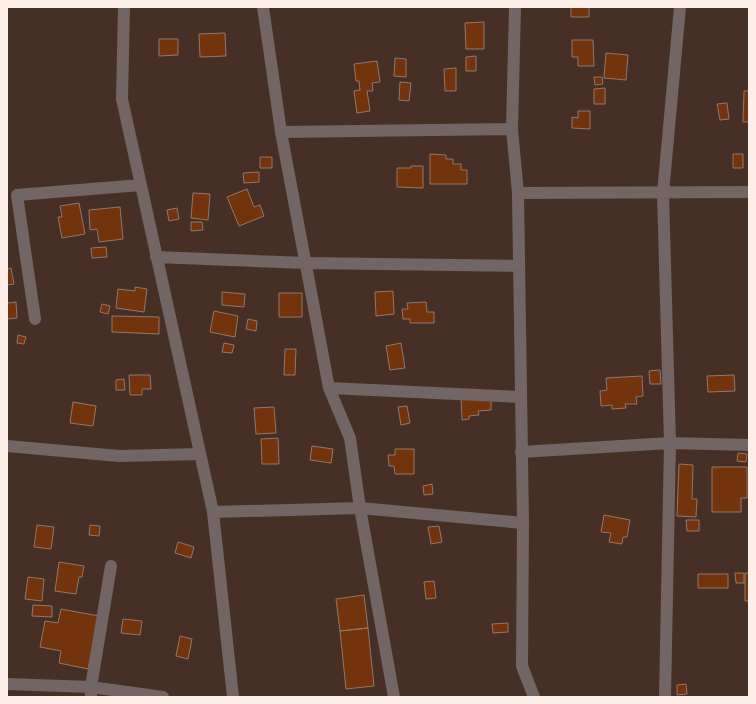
<svg xmlns="http://www.w3.org/2000/svg" width="756" height="704" font-family="Ubuntu,sans-serif">
	<style>
		.building { fill: #73340d; stroke: #91786b }
		.lines { fill: none; stroke-linecap: round; stroke-linejoin: round }
		.minor { stroke: #726563; stroke-width: 12 }
	</style>
	<rect width="100%" height="100%" fill="#463025"/>
	<path class="building" d="M571,7H589V17H571Z
		M484,22V49H466L465,23Z
		M225,33L226,56L200,57L199,34Z
		M159,39H178V55L159,56Z
		M572,40H593L594,66H578V57H572Z
		M606,53L628,55L626,80L604,78Z
		M476,56V71H466V57Z
		M395,58L406,59V77L394,76Z
		M377,61L380,82L372,83L373,91H367L370,111L357,113L354,91L360,90L359,81H356L354,64Z
		M456,68V91H445L444,69Z
		M594,77H602L603,84L595,85Z
		M400,82L411,83L409,101L399,100Z
		M605,88V104H594V89Z
		M744,91H749V122H743Z
		M727,103L729,119L720,120L717,104Z
		M578,111H590V129L572,128V117L578,118Z
		M430,154L446,155V159H453V164H461V170H467V184H430Z
		M733,154H743V168H733Z
		M260,157H272V168H260Z
		M411,166H423V188L397,187V168H411Z
		M259,172V182L244,183L243,173Z
		M247,189L254,207L260,205L264,216L239,226L227,197Z
		M193,193L210,194L208,220L191,218Z
		M79,203L85,234L62,238L58,217H62L60,206Z
		M120,207L123,239L99,242L97,229L90,230L89,210Z
		M177,208L179,219L169,221L167,210Z
		M191,222H202L203,230L191,231Z
		M106,247L107,257L92,258L91,248Z
		M11,268L14,284L7,285V269Z
		M135,287L147,289L144,312L116,308L118,289L135,291Z
		M393,291L394,314L376,316L375,292Z
		M222,292L245,294L244,307L222,305Z
		M279,293H302V317H279Z
		M16,302L17,318L7,319V303Z
		M426,302L427,312H434V323H410V319H403L402,309H408L407,303Z
		M102,304L110,306L108,314L100,312Z
		M214,311L238,316L235,337L210,332Z
		M112,316L159,317V334L112,332Z
		M248,319L257,321L256,331L246,329Z
		M18,335L26,337L24,344L17,343Z
		M224,343L234,345L232,353L222,352Z
		M401,343L405,368L390,370L386,346Z
		M285,349H296L295,375H284Z
		M660,370L661,384H650L649,371Z
		M129,375H150L151,389H142V395H130Z
		M734,375L735,391L708,392L707,376Z
		M642,376L643,396L636,397L637,404H625L626,408L612,409V405L601,406L600,391L607,390L606,378Z
		M124,379L125,390H116V380Z
		M491,395V410L478,411L479,415L469,416V419L462,420L461,397Z
		M73,402L96,406L93,426L70,423Z
		M407,406L410,423L401,425L398,407Z
		M274,407L276,433L256,434L254,408Z
		M278,438L279,464H262L261,439Z
		M312,446L333,449L331,463L310,460Z
		M395,449H414V474H395L394,466H389L388,455H395Z
		M738,453L747,454L746,462L737,461Z
		M679,464L693,465L692,499H697L696,517L677,516Z
		M712,467H747V498H741V512H712Z
		M432,484L433,494L424,495L423,486Z
		M604,515L630,520L627,537H623L622,544L609,542L611,533L601,532Z
		M686,520H699V531H687Z
		M37,525L54,527L51,549L34,547Z
		M90,525L100,526L99,536L89,535Z
		M439,526L442,542L431,544L428,527Z
		M178,542L194,547L191,558L175,553Z
		M59,562L84,566L82,577H79L76,594L55,591Z
		M735,573H744V583H736Z
		M745,573H749V601H745Z
		M698,574H728V588H698Z
		M28,577L44,579L42,601L25,599Z
		M434,581L436,598L426,599L424,582Z
		M364,595L368,628L340,631L336,599Z
		M33,605L52,606V617L32,616Z
		M61,609L99,616L88,669L59,663L61,651L40,647L45,621L58,623Z
		M123,619L142,621L140,635L121,633Z
		M508,623V632L493,633L492,624Z
		M368,628L374,686L346,689L340,631Z
		M180,636L192,639L188,659L176,656Z
		M686,684L687,694L677,695V685Z"/>
	<g class="lines">
		<path class="minor" d="M124,7L122,99L213,512L233,697
			M263,7L281,132L329,388L350,438L360,508L394,697
			M515,7L512,129L518,193L523,523L522,666L534,697
			M281,132L512,129
			M518,193L749,192
			M156,257L306,263L519,266
			M35,319L17,195L141,185
			M329,388L521,397
			M7,446L119,456L200,454
			M521,452L670,443L749,445
			M213,512L360,508L523,523
			M7,684L91,687L163,697
			M91,697V687L111,566
			M665,697L670,443L663,193L680,7"/>
	</g>
	<rect width="756" height="704" fill="none" stroke="#fdefe8" stroke-width="16"/>
</svg>
